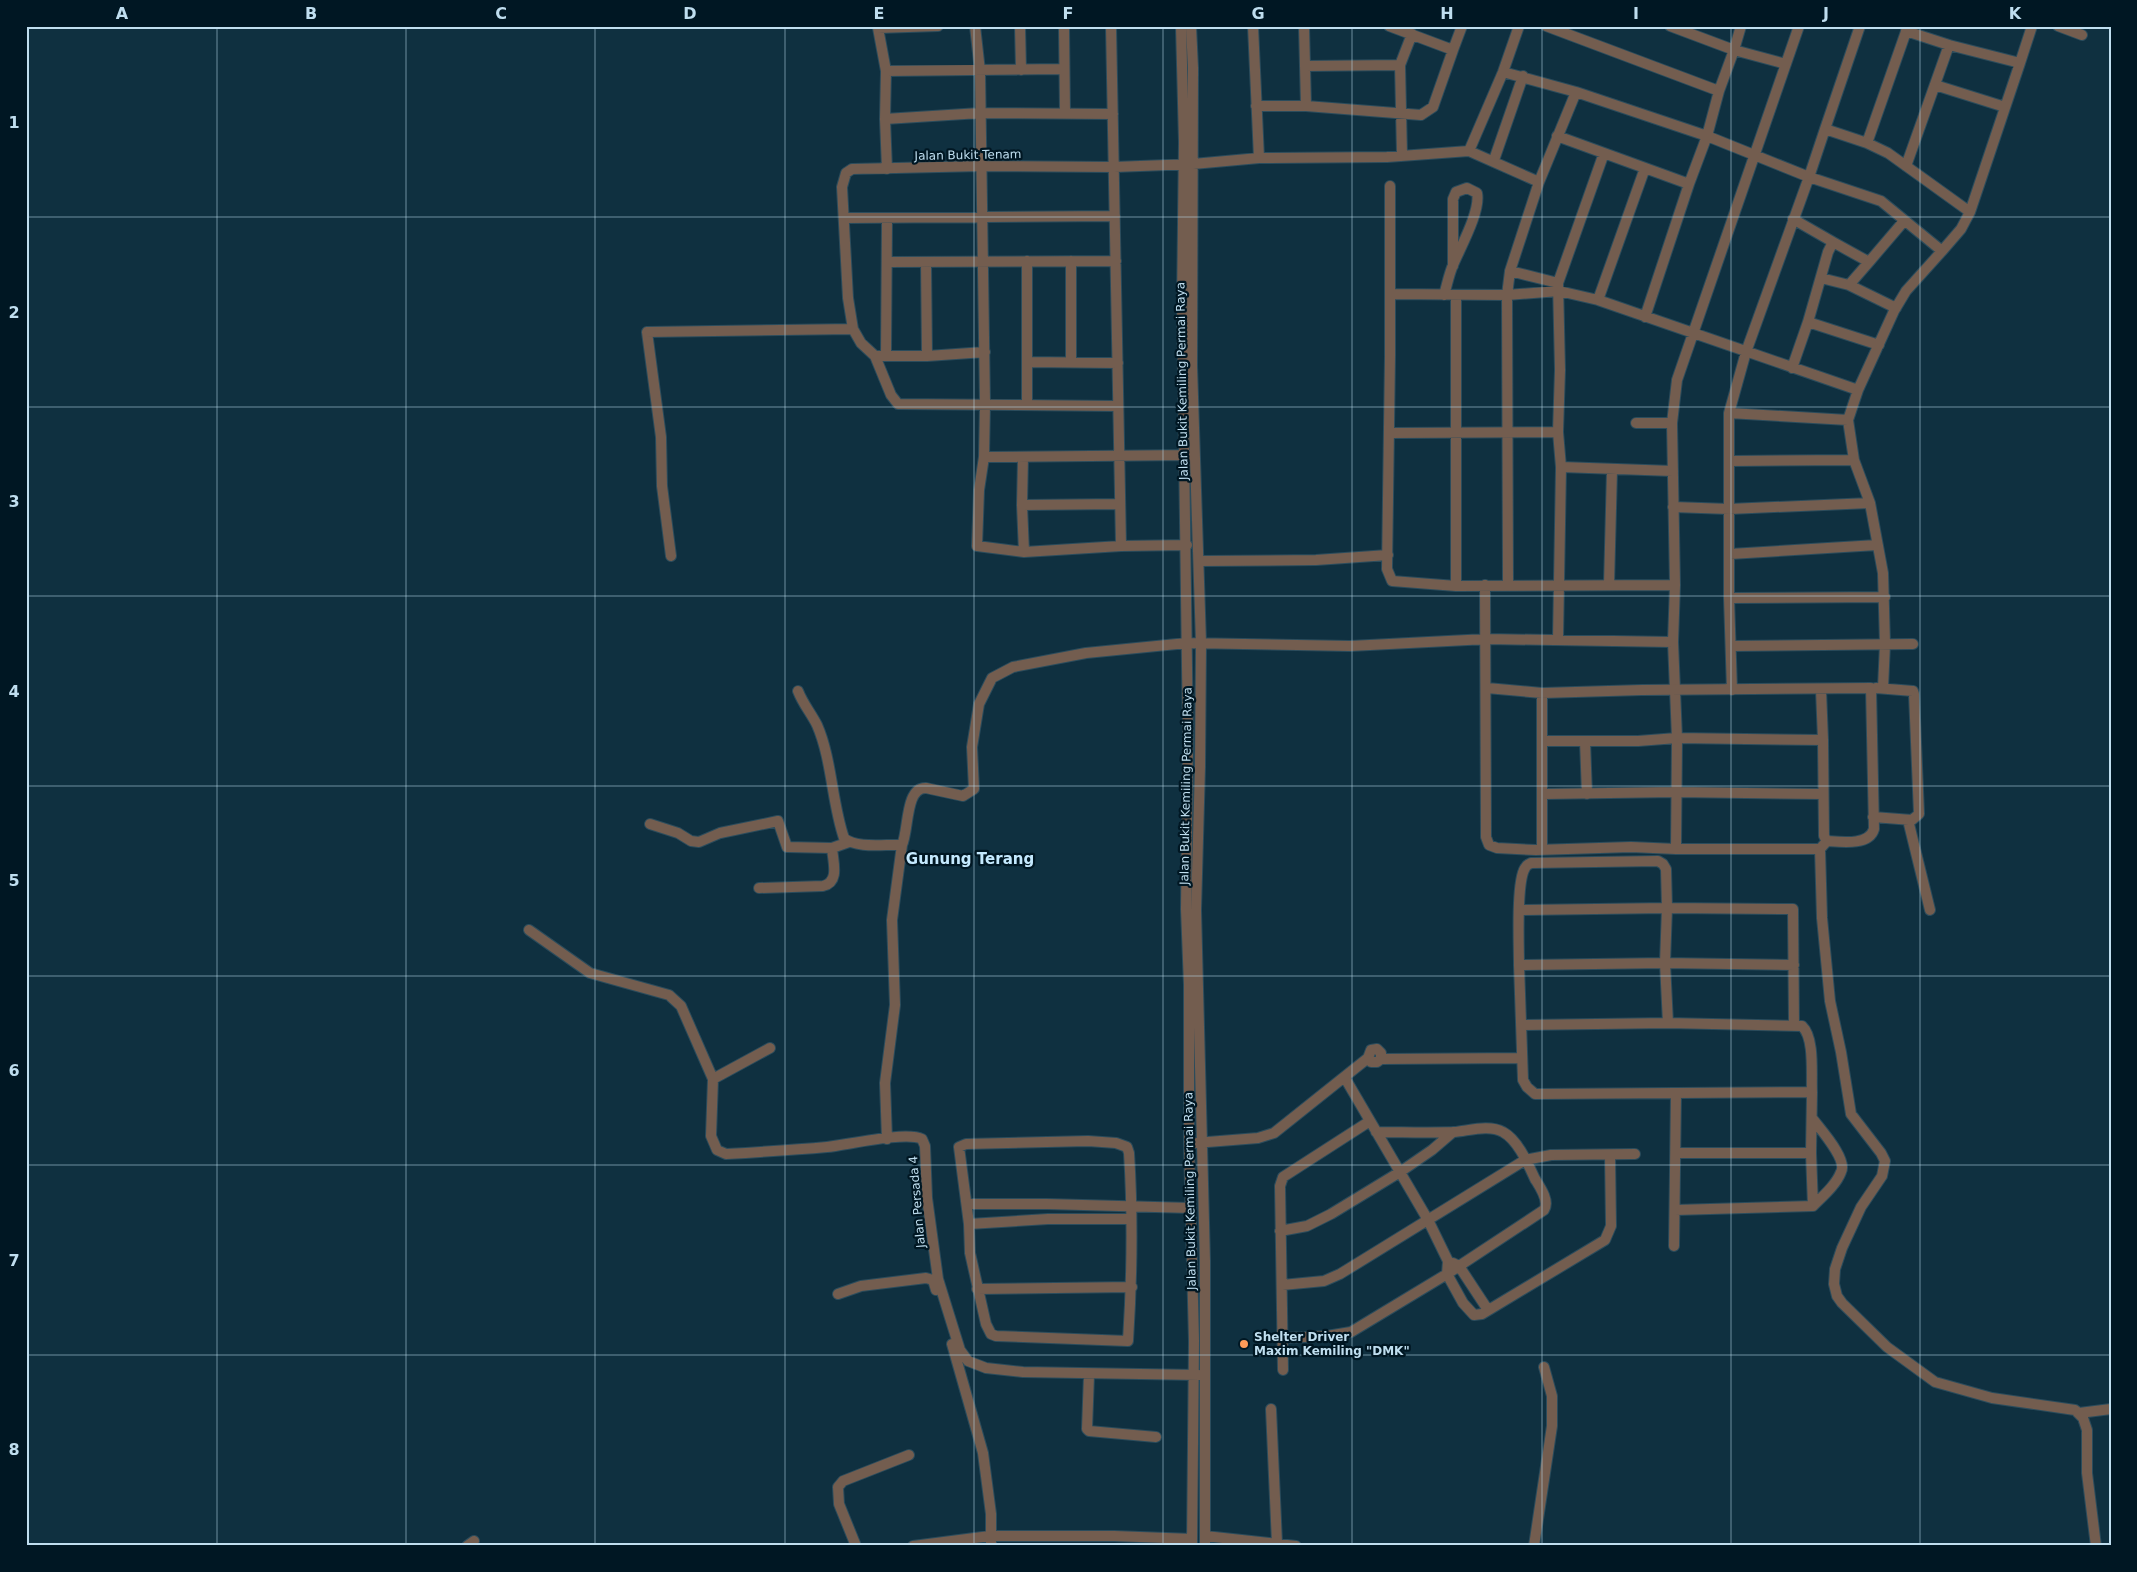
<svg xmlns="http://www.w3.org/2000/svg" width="2137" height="1572" font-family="'DejaVu Sans',sans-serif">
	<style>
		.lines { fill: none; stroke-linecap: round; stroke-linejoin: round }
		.minor-casing { stroke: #2b4c5c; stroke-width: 12 }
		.minor { stroke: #735d4f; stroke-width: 10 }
		.grid { fill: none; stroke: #bfdeef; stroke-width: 1; stroke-opacity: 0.55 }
		.poi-dot { fill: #fe9b59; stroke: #001723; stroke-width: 2 }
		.labels { text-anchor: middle; stroke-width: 4.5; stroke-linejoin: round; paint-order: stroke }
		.street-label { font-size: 12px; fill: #bfdeef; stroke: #001723 }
		.poi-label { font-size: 12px; font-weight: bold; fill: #bfdeef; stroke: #001723; text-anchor: start }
		.quarter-label { font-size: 15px; font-weight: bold; fill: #c4e9fe; stroke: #001723 }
		.neatline { fill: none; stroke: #bfdeef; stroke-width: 2 }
		.grid-label { font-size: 16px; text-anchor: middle; font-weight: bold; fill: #bfdeef }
	</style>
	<rect width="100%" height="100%" fill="#0f3040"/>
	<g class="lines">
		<defs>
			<path id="minor" d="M975,26L980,71L985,404L984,457L979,490L977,546L1024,552L1121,546L1187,545
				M1020,26L1021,70
				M1064,26L1065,114
				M1111,26L1121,546
				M1181,26L1184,142L1182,304L1188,739L1186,909L1189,985V1144L1194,1341L1192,1546
				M1191,26L1193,68L1192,366L1201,643L1200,767L1196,910L1205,1261V1546
				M1253,26L1259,158
				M1304,26L1306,106
				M1546,26L1719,91
				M1670,26L1734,50L1741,26
				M2058,26L2082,35
				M1949,45L2020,63L2032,26
				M1453,50L1462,26
				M1400,65L1402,155
				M1305,66L1400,65L1412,34
				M886,71L1063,69
				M1503,72L1576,92L1707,136L1719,91L1734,50L1786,64
				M1935,85L2005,107
				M1256,106H1306L1421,115L1433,107L1453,50L1389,26
				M885,119L980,113L1113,114
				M1825,129L1860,26
				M1557,136L1645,168
				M1867,143L1908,26
				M1469,151L1503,72L1519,26
				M1494,160L1523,76
				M1906,166L1949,45L1906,31
				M887,169L885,119L886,71L878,28L938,26
				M1539,182L1576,92
				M1390,186V356L1387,569L1392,581L1456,586L1675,585
				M845,218L1115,216
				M1793,219L1833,242L1828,252L1808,322
				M1833,242L1869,262L1904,221
				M1942,251L1961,229L1970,212L2020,63
				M887,262L1116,261
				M926,262L927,356
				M1869,262L1849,285L1896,308
				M1510,271L1558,283
				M1821,278L1849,285
				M1390,294L1507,295L1559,291L1598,300L1858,390L1848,420L1854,460L1870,503L1883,573L1885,644L1883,688
				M1444,295C1447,285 1449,274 1453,265C1460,248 1481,211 1477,193L1467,188L1456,192L1453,199V266
				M1598,300L1645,168L1689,184L1707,136L1809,177L1825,129L1867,143L1888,153L1970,212
				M1645,317L1689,184
				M985,352L927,356H875L891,395L898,404L1118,406
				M886,355L887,218
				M875,356L861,343L853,329L848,298L842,187L846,173L852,169L982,166L1114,167L1193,164L1259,158L1387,157L1469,151L1539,182L1510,271L1507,295L1508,585
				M1027,362L1118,363
				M1071,362V261
				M1792,368L1808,322L1879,345
				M1027,405V261
				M1729,413L1848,420
				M1636,423H1672
				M1558,432L1560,370L1558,283L1604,153
				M1390,433L1558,432L1561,467L1558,640
				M984,457L1190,455
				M1023,457L1022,505L1024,552
				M1730,461L1854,460
				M1561,467L1673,471
				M1022,505L1120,504
				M1673,507L1729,509L1870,503
				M1730,554L1877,545
				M671,556L662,486L661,437L647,332L853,329
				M1199,561L1316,560L1388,555
				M1485,585L1486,837L1489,845L1497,848L1536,850L1631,847L1676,849H1820L1827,841L1824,836L1823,740L1677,738L1638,741H1543
				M1609,585L1612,470
				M1456,586V296
				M1729,598L1885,597
				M1731,646L1913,644
				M1487,688L1542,693L1642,690L1871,688L1874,829C1869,846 1841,842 1827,841
				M1732,690L1729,598V413L1746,352L1809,177L1881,201L1942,251L1906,291L1894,311L1858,390
				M1821,690L1823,740
				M798,691C803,704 811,713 817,725C832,759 832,804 844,838C857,849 885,844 902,845L892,920L895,1005L885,1083L887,1139
				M1542,693V850
				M1585,741L1587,794
				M1543,794L1676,792L1823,794
				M1873,817L1912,820L1919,814L1914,694L1913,691L1876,688
				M1908,820L1930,910
				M650,824L678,833L691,841L699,842L720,833L778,821L787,847L832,848L849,842
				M902,845C909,830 905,787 926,788L963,796L974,789L972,747L979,704L992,678L1013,667L1086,653L1187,643L1350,646L1487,639L1673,642
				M1676,849L1677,738L1673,642L1675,585L1672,423L1677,380L1799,26
				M1820,849L1822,918L1830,1001L1841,1052L1851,1114L1881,1153L1885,1161L1882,1176L1861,1207L1842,1248L1835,1269L1834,1284L1837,1296L1842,1303L1887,1347L1935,1382L1992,1398L2075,1410L2083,1418L2087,1430V1473L2096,1546
				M759,888L823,886C840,882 833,862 832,848
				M1520,910L1667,908L1666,869L1663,864L1658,861L1531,863C1528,865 1527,864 1525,868C1516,882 1519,946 1519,965L1523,1080L1527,1087L1535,1094L1812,1092C1811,1075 1815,1038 1802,1026L1668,1023L1521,1025
				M529,930L590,973L669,995L681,1006L713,1079
				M1519,965L1665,963L1668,1023
				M1794,965L1665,963L1667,908L1793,909L1794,1025
				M770,1048L713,1079L711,1136L717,1150L726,1154C760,1152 793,1150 827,1147C847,1145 906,1131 922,1139L925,1146L927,1198L938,1279L960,1350L968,1361L986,1368L1023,1372L1199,1375
				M1381,1059L1522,1058
				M1345,1078L1428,1220L1448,1261L1447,1274L1463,1303L1474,1315L1482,1314L1605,1240L1611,1226L1610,1155
				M1812,1092L1811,1153L1813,1206
				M1088,1141L1116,1143L1127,1147L1129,1153C1133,1216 1132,1279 1128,1341L996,1336L991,1334L986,1324L970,1253L969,1224L959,1147L966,1144Z
				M1195,1143L1258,1138L1274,1133L1368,1058L1371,1050L1377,1049L1381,1053V1059L1377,1062H1371L1368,1058
				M1676,1153H1811
				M967,1204H1047L1191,1208
				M1675,1210L1813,1206C1823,1196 1836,1185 1841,1172C1848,1159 1820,1129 1812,1118
				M969,1224L1048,1219H1131
				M1280,1231L1307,1226L1331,1214L1400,1172L1432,1150L1453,1132
				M1674,1246L1676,1093
				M1453,1263L1459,1266L1488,1310
				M1282,1285L1324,1281L1340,1274L1525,1160L1551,1155L1635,1154
				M977,1289L1132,1287
				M838,1294L861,1286L926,1278L933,1280L936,1290
				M1283,1338L1327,1336L1351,1332L1447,1274L1544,1210C1550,1201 1540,1187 1535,1179C1528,1164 1518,1140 1503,1132C1489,1124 1468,1131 1454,1132C1428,1133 1402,1132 1376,1132
				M952,1344L983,1453L991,1514V1546
				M1283,1370L1280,1186L1283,1177L1370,1121
				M1089,1375L1087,1429L1089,1431L1156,1437
				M1271,1409L1277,1543
				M2079,1413L2111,1409
				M1205,1536L1296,1546
				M467,1546L474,1541
				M856,1546L839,1504L838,1487L843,1481L909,1455
				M913,1546L990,1536H1114L1192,1539
				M1534,1546L1552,1426V1396L1544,1367"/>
		</defs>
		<use href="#minor" class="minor-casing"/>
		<use href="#minor" class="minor"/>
	</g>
	<path class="grid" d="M217,26V1546M406,26V1546M595,26V1546M785,26V1546M974,26V1546M1163,26V1546M1352,26V1546M1542,26V1546M1731,26V1546M1920,26V1546M26,217H2111M26,407H2111M26,596H2111M26,786H2111M26,976H2111M26,1165H2111M26,1355H2111"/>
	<circle class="poi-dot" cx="1244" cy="1344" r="5"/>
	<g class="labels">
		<g class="street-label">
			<text transform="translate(968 155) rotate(-1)" y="4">Jalan Bukit Tenam</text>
			<text transform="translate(1182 381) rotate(-91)" y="4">Jalan Bukit Kemiling Permai Raya</text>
			<text transform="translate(1186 786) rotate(-89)" y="4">Jalan Bukit Kemiling Permai Raya</text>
			<text transform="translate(1190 1191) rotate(-91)" y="4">Jalan Bukit Kemiling Permai Raya</text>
			<text transform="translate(917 1202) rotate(-95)" y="4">Jalan Persada 4</text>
		</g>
		<g class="poi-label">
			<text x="1254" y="1341">Shelter Driver<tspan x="1254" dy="14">Maxim Kemiling "DMK"</tspan></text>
		</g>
		<g class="quarter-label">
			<text x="970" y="864">Gunung Terang</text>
		</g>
	</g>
	<rect width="2137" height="1572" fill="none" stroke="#001723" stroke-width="55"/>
	<rect x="28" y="28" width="2082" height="1516" class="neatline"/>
	<g class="grid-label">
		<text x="122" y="19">A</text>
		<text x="311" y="19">B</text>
		<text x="501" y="19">C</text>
		<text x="690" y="19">D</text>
		<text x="879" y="19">E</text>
		<text x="1068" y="19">F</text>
		<text x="1258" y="19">G</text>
		<text x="1447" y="19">H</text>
		<text x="1636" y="19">I</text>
		<text x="1826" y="19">J</text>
		<text x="2015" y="19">K</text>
		<text x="14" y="128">1</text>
		<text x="14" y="318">2</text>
		<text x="14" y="507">3</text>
		<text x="14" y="697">4</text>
		<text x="14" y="886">5</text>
		<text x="14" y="1076">6</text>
		<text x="14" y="1266">7</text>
		<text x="14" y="1455">8</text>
	</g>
</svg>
